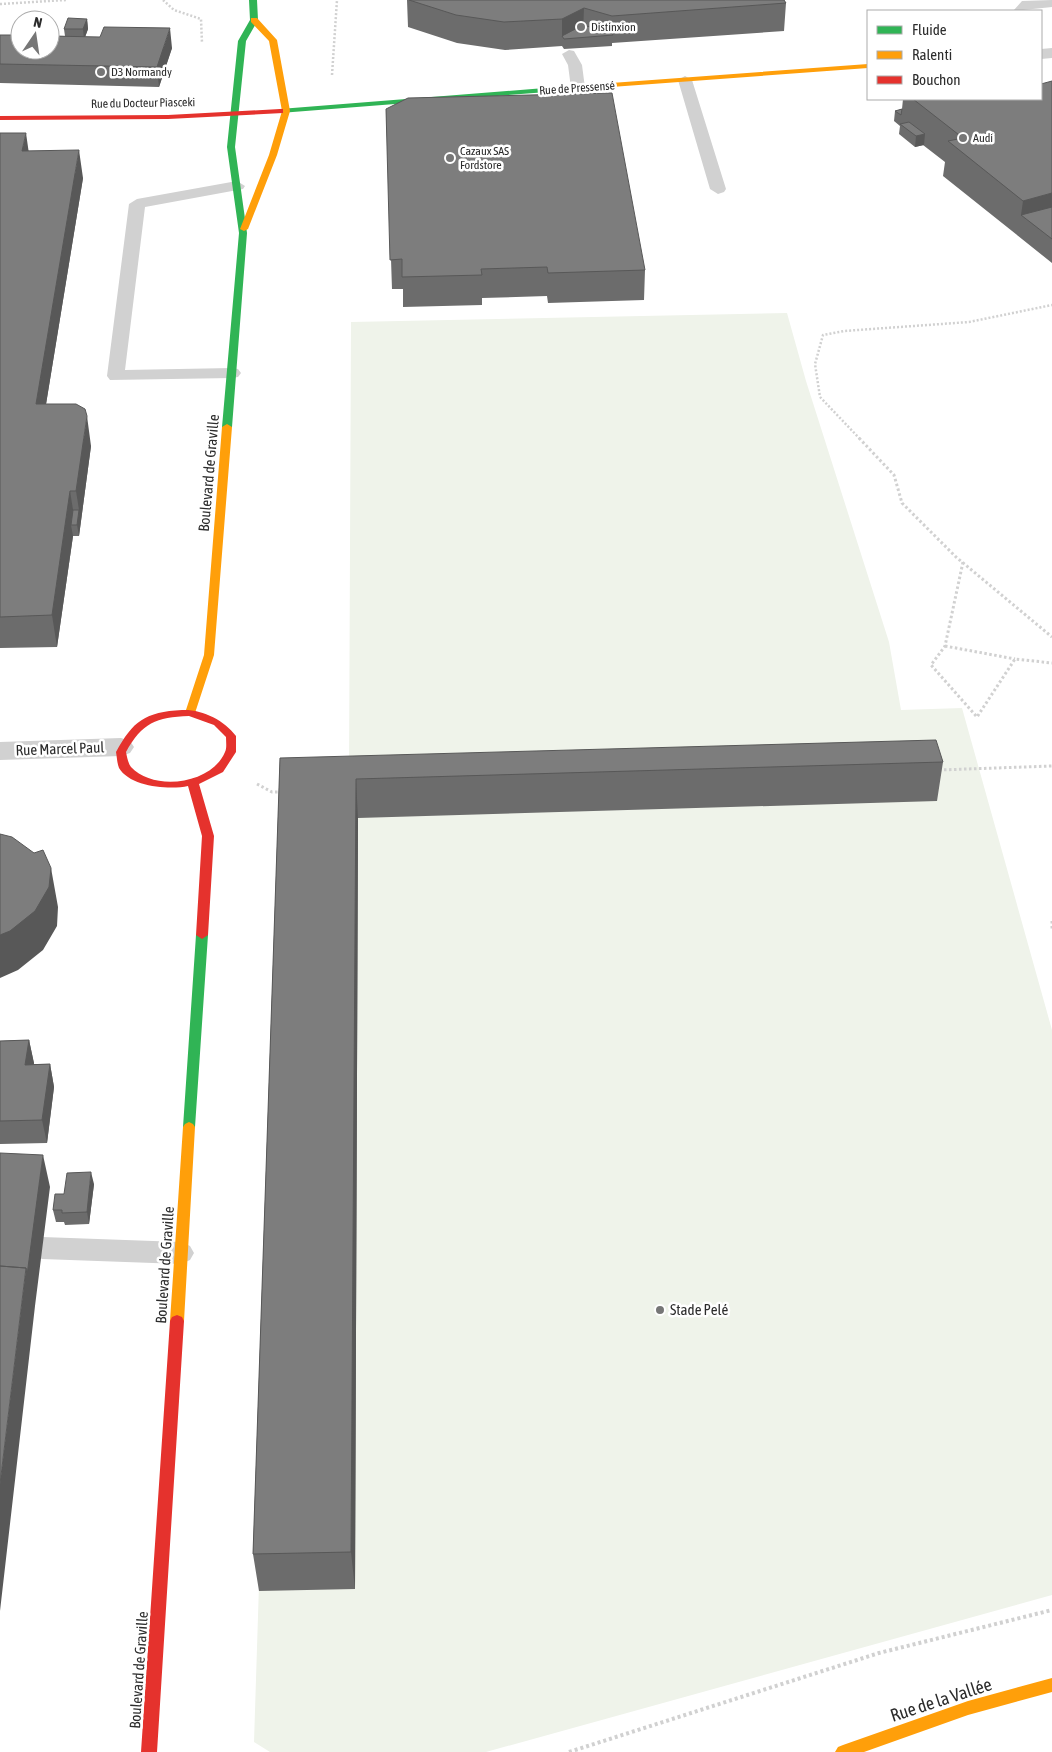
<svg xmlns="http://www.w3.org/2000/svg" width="1052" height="1752" font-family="'Asap Condensed',sans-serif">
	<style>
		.green { fill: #eff3ea }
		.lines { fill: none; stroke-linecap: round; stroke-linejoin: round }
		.path-far2 { stroke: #d1d1d1; stroke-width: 2.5; stroke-dasharray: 2 2; stroke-linecap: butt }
		.path-far1 { stroke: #d1d1d1; stroke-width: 3; stroke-dasharray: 2.5 2.5; stroke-linecap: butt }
		.path { stroke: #d1d1d1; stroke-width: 4; stroke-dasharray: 3 3; stroke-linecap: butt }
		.lane { fill: #d1d1d1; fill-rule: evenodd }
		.street { fill: #d1d1d1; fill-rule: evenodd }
		.fast { fill: #30b455; fill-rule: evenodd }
		.slow { fill: #ff9f0a; fill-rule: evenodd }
		.jam { fill: #e5322d; fill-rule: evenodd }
		.wall { fill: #6c6c6c }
		.shaded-wall { fill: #585858 }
		.building { fill: #7d7d7d; stroke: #585858 }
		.poi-dot { fill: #767676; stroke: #fff; stroke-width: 2 }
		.labels { text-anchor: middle; stroke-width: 5; stroke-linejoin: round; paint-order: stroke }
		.far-poi-label { font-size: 12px; fill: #2c2c2c; stroke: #fff; text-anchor: start }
		.far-street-label { font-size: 12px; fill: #2c2c2c; stroke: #fff }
		.street-label { font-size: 15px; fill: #2c2c2c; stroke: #fff }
		.poi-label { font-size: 15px; fill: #2c2c2c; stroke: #fff; text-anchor: start }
		.near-street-label { font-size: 18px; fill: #2c2c2c; stroke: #fff }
	</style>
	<rect width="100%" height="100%" fill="#fff"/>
	<path class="green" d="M787,313L806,381L889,642L901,710L962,708L1052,1030V1595L486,1752H270L254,1742L284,797L349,775L351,322Z"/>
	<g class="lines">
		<path class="path-far2" d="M163,0L174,10L201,19L202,43
			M0,4L66,0
			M332,75L337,0
			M860,439L820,397L815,364L823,335L844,331L969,322L1052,305"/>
		<path class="path-far1" d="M859,438L894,475L902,503L956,557L1052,637
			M963,562L945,646L931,665L977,717L1015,659L1052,663
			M945,646L1015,659
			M939,770L1052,766
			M257,784L272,792H281
			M1052,921V930"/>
		<path class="path" d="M569,1752L879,1653L1052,1610"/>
		<path class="lane" d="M1052,0V7L1013,11L1022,1Z
			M569,50L574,51L582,65L585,88L583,91L578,92L571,88L568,65L562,54Z
			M685,76L692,80L726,189L724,192L718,194L710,189L678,80Z
			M237,181L245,186L243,189L145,207L125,370L232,368L238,369L241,373L238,377L232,378L110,380L107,376L129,204L137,199Z
			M42,1237L181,1242L190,1246L194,1253L190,1260L181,1264L42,1259L33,1255L29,1248L33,1241Z"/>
		<path class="street" d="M1052,48V58L1041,59V49Z
			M121,738L130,741L134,747L130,753L121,756L0,760V742Z"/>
		<path class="fast" d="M249,0H257L258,20L246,41L235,147L247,233L232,427L227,430L222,427L239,233L227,147L238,41L250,20Z
			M557,87L561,89L560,91L280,113L276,111L280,109Z
			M202,931L208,935L195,1127L193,1130H185L183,1127L196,935Z"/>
		<path class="slow" d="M251,18H257L277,40L290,111L277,155L248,229L244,231L240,229L269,155L282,111L269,41L251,22Z
			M868,64V68L557,91L553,89L557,87Z
			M227,424L232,427L214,655L195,713L190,716L185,713L204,655L222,427Z
			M189,1122L193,1124L195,1127L184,1321L182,1325L177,1327L172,1325L170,1321L183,1127L185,1124Z
			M1052,1678V1692L968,1715L864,1752H835L838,1747L843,1745L968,1701Z"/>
		<path class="jam" d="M280,109H283V113L168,119L0,120V116L168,115Z
			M182,710C202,709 224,720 236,736V752L223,772L199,784L214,836L208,935L202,939L196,935L202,836L188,786C170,790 130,787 119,768C117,763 117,757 116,752C133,721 145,712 182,710ZM189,716L214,725L226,737C226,742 227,748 225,752C212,784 154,792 131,767C128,763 127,757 126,752C142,723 156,717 189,716Z
			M177,1315L182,1317L184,1321L157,1752H141L170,1321L172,1317Z"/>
	</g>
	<path class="wall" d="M407,0H784L786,3L784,31L612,43V46L564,49L562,46L505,50L457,43L408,27Z
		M87,19L88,29L85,37L172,48L159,87L0,83V35L65,36L64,29Z
		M1052,81V263L943,176L945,162L923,145L915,147L899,134L900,126L894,121L895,111L902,109L903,99H1041Z
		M386,109L645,270L644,300L548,303L547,296L482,298V305L403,307V289H392Z
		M0,133L29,151L83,178L46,404L91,446L79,536H73L57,647L0,648Z
		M280,758L943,762L937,801L358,818L355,1589L259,1591L253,1554Z
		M29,1040L34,1064H50L54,1087L47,1143L0,1144V1041Z
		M94,1184L89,1224L65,1225L64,1222H56L53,1210L64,1194Z"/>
	<path class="shaded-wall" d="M584,8L583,35L562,36V19Z
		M87,19L88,29L84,40L83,29Z
		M170,28L172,48L159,87L157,67Z
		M26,133L30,161L22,151Z
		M925,134L924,145L915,147L916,136Z
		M79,150L83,178L41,435L36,404Z
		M1052,193V227L1021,215L1023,201Z
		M87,416L91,446L79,536L77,525L79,510L76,491Z
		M70,491L75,522L71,525L73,536L57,647L52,615Z
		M356,779L358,818L355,1589L351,1552Z
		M51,868L58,907L57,926L43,950L18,970L0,978V935Z
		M29,1040L34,1063L30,1088L25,1065Z
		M50,1064L54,1087L47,1143L42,1120Z
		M43,1155L50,1187L35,1306L0,1611V1484L26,1268Z
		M91,1172L94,1184L89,1224L87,1212Z"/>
	<path class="building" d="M409,0H784L786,3L612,16L584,8L562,19L504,22L456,15Z
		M68,18L87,19L83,29H64Z
		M583,25L612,33L613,35L564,39L562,36Z
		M104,27L170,28L157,67L0,64V35H20V50H50V36L100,37Z
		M1052,81V193L1023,201L948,141L963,138L913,99H1041V84Z
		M612,93L645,270L548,273L547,267L481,269L482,275L402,277V259L390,260L386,109L408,98Z
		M902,109L901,115L895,111Z
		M909,122L925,134L916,136L900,124Z
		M0,133H26L22,151L79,150L36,404H76L85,409L87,416L76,491H70L52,615L0,617Z
		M1052,207V239L1021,215Z
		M73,510H79L77,525H71Z
		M936,740L943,762L356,779L351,1552L253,1554L280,758Z
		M0,834L12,837L34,853L43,850L51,868L49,887L35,911L10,931L0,935Z
		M29,1040L25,1065L50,1064L42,1120L0,1121V1041Z
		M0,1153L43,1155L27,1275L26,1268L0,1266Z
		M91,1172L87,1212L62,1213V1210H53L55,1194H64L67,1173Z
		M0,1266L26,1268L0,1484Z"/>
	<g class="poi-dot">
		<circle cx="581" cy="27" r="5"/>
		<circle cx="101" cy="72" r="5"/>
		<circle cx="963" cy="138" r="5"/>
		<circle cx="450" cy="158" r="5"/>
		<circle cx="660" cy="1310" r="5"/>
	</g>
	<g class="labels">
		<g class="far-poi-label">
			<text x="591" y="31">Distinxion</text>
			<text x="111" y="76">D3 Normandy</text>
			<text x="973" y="142">Audi</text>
			<text x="460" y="155">Cazaux SAS<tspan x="460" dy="14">Fordstore</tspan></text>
		</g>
		<g class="far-street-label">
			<text transform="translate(577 88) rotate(-4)" y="4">Rue de Pressensé</text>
			<text transform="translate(143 103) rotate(-1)" y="4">Rue du Docteur Piasceki</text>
		</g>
		<g class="street-label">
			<text transform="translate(209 473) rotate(-85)" y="5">Boulevard de Graville</text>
			<text transform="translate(60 749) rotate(-2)" y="5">Rue Marcel Paul</text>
			<text transform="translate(165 1265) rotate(-86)" y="5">Boulevard de Graville</text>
			<text transform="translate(139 1670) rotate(-86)" y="5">Boulevard de Graville</text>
		</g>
		<g class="poi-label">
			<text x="670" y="1315">Stade Pelé</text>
		</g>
		<g class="near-street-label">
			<text transform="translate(941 1700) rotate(-18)" y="6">Rue de la Vallée</text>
		</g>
	</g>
	<rect x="867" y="10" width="175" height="90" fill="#ffffff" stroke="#ababab"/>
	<rect x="877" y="26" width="25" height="8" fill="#30b455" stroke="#ababab"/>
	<text x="912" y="35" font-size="15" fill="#2c2c2c">Fluide</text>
	<rect x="877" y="51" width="25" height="8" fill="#ff9f0a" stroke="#ababab"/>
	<text x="912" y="60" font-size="15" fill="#2c2c2c">Ralenti</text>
	<rect x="877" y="76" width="25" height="8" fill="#e5322d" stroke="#ababab"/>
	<text x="912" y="85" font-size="15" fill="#2c2c2c">Bouchon</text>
	<g transform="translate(35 35) rotate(13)"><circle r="24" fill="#ffffff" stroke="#ababab"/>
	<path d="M0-4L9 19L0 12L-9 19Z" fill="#767676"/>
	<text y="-8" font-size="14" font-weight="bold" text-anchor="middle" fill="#2c2c2c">N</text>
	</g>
</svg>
